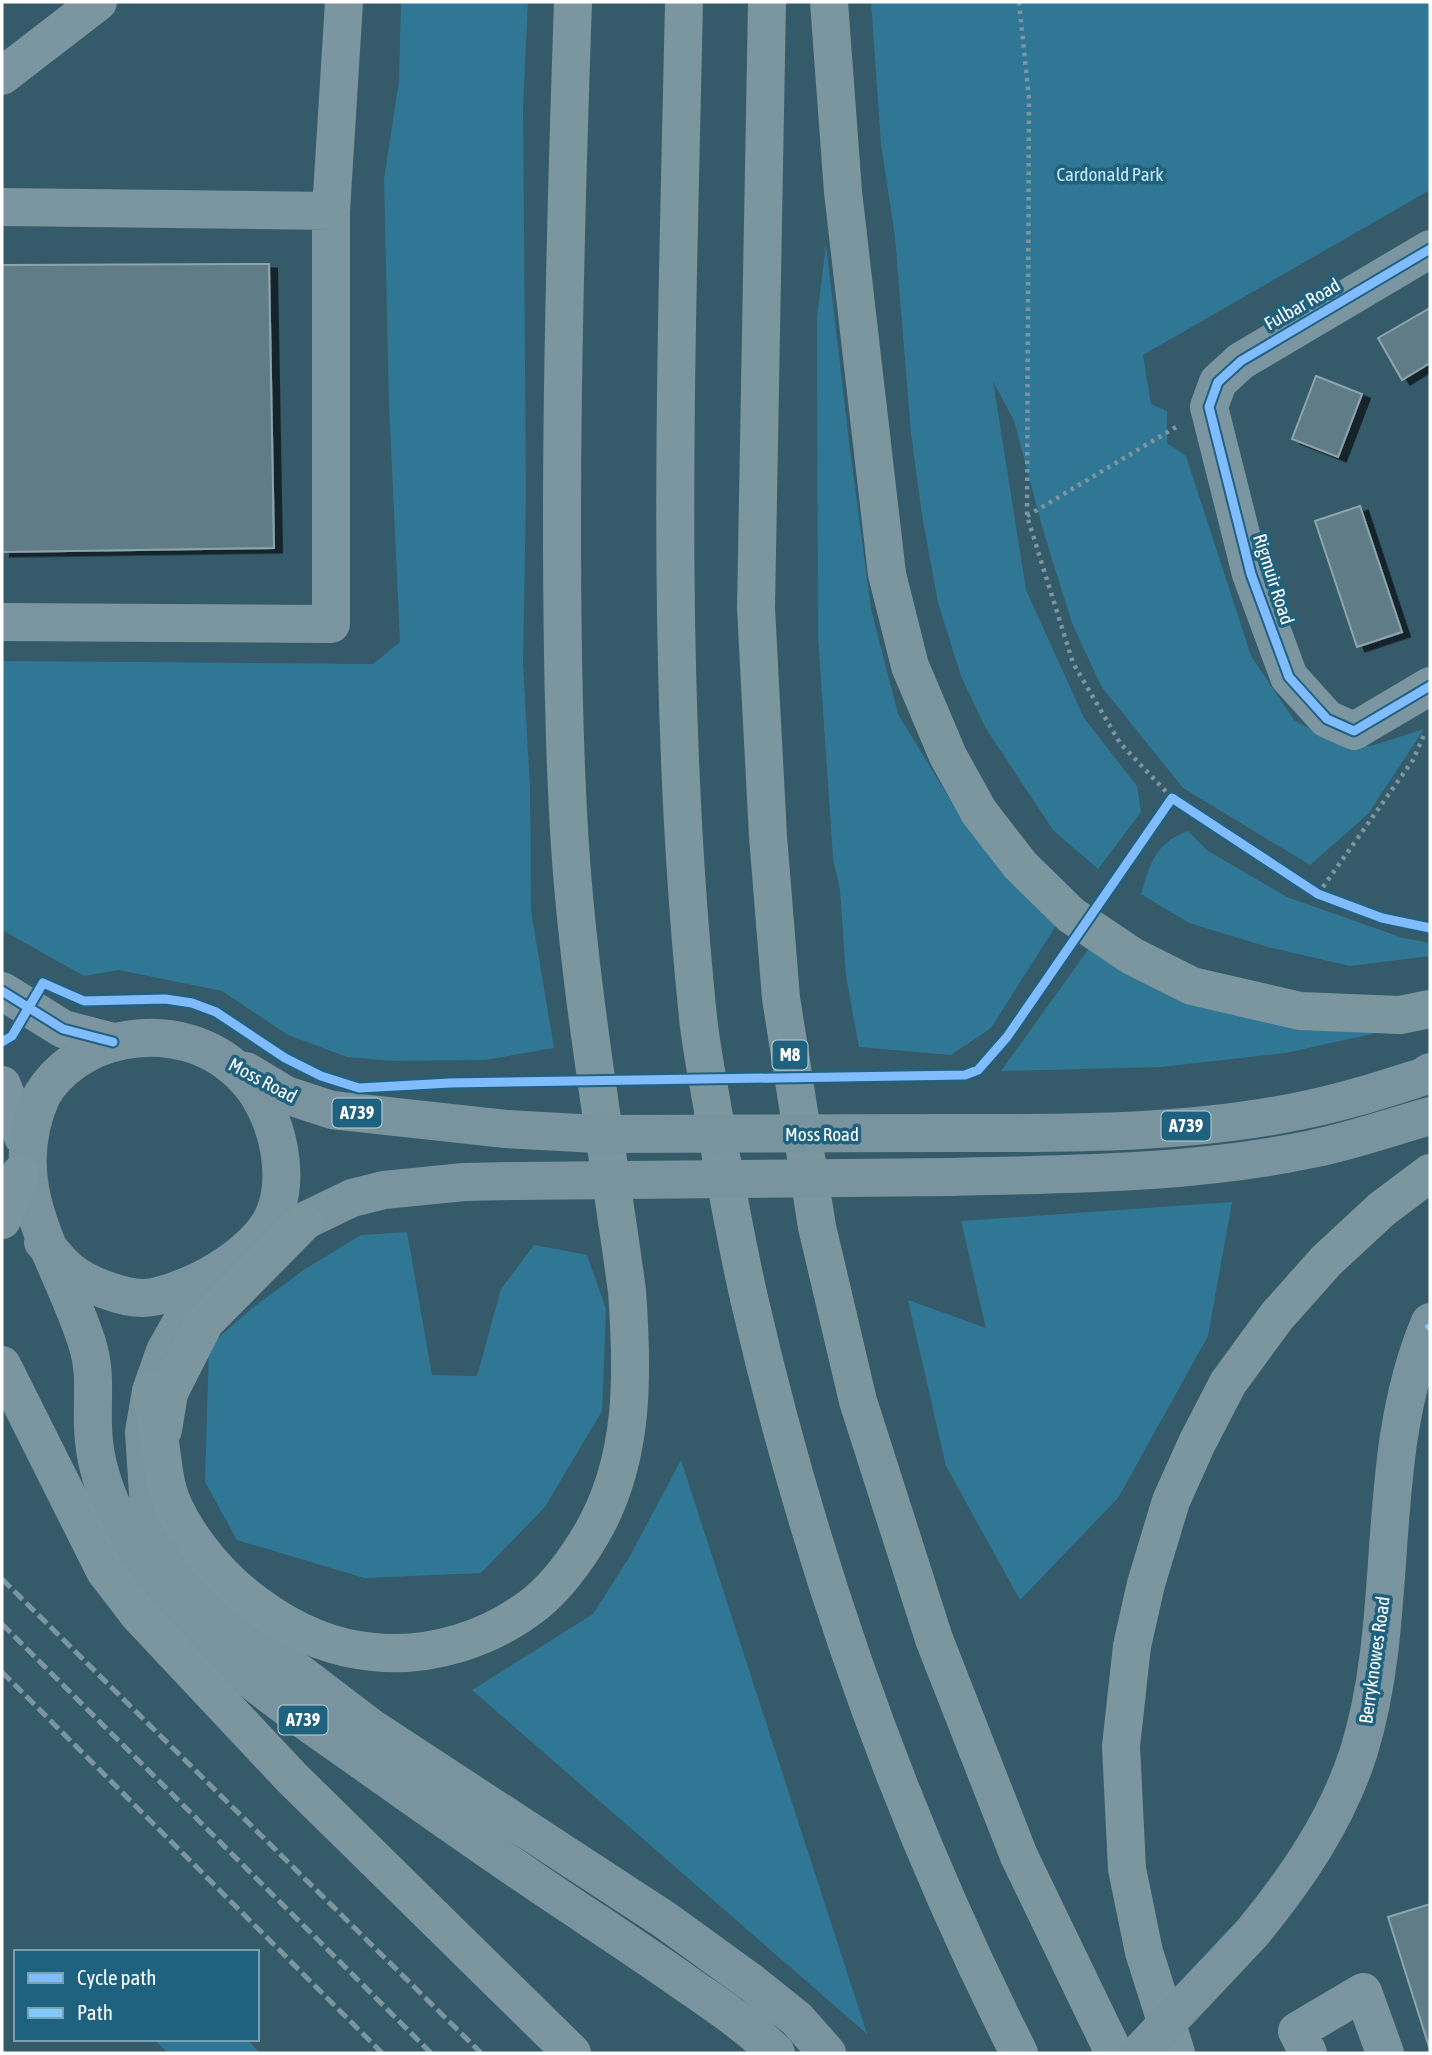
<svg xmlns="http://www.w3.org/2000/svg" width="1432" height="2055" font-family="'Asap Condensed',sans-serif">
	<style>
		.green { fill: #307795 }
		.building { fill: #607b86; stroke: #8ea5ae; stroke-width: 2; filter: url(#shadow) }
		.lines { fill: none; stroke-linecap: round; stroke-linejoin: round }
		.path { stroke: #7b96a0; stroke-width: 4.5; stroke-dasharray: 3.5 5; stroke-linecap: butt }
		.minor { stroke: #7b96a0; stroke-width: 38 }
		.major { stroke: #79949e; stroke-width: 38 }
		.highway { stroke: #7c96a0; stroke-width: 38 }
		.rail { stroke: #7c96a0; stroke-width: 5; stroke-dasharray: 12 5; stroke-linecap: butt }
		.path-bridge { stroke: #7b96a0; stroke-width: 4.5; stroke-dasharray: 3.5 5; stroke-linecap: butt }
		.major-bridge { stroke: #79949e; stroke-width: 38 }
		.quiet { stroke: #80caff; stroke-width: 7; stroke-dasharray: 14 7; stroke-linecap: butt }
		.cycleway-casing { stroke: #1f627f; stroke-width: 13 }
		.cycleway { stroke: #80bcff; stroke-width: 9 }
		.labels { text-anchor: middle; stroke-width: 7; stroke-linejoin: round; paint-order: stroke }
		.shield { fill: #1f627f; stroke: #bcd0d9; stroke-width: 2 }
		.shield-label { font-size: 18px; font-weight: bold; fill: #fff }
		.park-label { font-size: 19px; fill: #c8e9f6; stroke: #1f627f }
		.street-label { font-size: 19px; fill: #fff; stroke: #1f627f }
	</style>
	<defs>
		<filter id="shadow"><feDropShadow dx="8" dy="4.5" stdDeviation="0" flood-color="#0009"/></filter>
	</defs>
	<rect width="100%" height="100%" fill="#355a69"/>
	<path class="green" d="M401,2H528L523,106L526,492L523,664L530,788L531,911L554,1048L485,1060L393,1061L347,1057L288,1035L222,991L119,970L84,976L2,930V661L373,664L400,642L389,404L384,179L399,81Z
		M871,2H1430V190L1143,355L1151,404L1167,411V443L1186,456L1251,656L1294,720L1334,742L1371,746L1424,729L1368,814L1310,865L1183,788L1101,686L1072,623L1044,533L1014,421L993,381L1026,590L1084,718L1137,786L1141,812L1098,869L1053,830L985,727L961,676L938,603L922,515L911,433L895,237L881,144Z
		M826,244L850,450L871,609L898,714L960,816L1057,924L991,1028L951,1055L859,1047L846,976L840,890L833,858L818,636L817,318Z
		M1188,831L1208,851L1287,897L1403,938L1430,943V956L1350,966L1268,947L1189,923L1141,894C1150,864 1155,843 1188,831Z
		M1093,943L1376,1033L1286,1053L1161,1067L1001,1071Z
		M1232,1202L1208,1336L1118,1498L1020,1600L946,1466L908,1300L986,1328L961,1221Z
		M407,1232L432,1375L477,1376L501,1289L534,1245L587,1255L606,1309L602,1411L545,1507L481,1573L364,1578L237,1540L205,1482L209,1346L251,1309L305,1269L361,1235Z
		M681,1460L867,2034L472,1690L593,1614L630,1556Z
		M154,2039H247L260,2053H168Z"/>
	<path class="building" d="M269,264L274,548L2,552V265Z
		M1430,308V363L1402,380L1378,338Z
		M1316,376L1362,394L1338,457L1292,439Z
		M1360,506L1402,632L1357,647L1315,521Z
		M1430,1904V2050L1388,1917Z"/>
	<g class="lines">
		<path class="path" d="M1019,2L1029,99L1027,516L1073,663L1120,743L1172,798
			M1027,516L1176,427
			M1145,837L1172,798L1318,894L1382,918L1430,928
			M1318,894L1413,760L1424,735"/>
		<path class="minor" d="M2,76L98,2
			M2,207L331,211V624L2,622
			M331,211L344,2
			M1430,249L1241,361L1218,382L1209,407L1251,574L1289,677L1327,719L1354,731L1430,686
			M2,991L63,1029L113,1042
			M2,1085L23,1137
			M1308,2053L1297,2031L1363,1992L1385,2053"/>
		<path class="major" d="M246,1071L286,1095L332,1110L506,1129
			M944,1133C1062,1133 1182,1135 1299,1111C1341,1103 1381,1090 1422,1077L1430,1072
			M951,1177C1072,1174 1193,1174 1312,1149C1352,1141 1391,1127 1430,1116
			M271,1237L352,1198L384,1190L464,1182L514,1181
			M43,1242C51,1251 60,1263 70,1271C86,1284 121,1298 143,1298C161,1298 183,1288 199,1281C223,1269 253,1249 268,1226C295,1185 278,1113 246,1079C214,1044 167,1031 121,1041C89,1047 58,1068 42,1095C0,1189 60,1256 87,1343C98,1376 90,1408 94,1441C98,1486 122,1531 146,1568C195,1643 268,1695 341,1746C419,1801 497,1857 576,1909C615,1935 653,1960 691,1987C720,2007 751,2028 776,2053
			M214,1274L185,1316L165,1351L151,1391L144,1432L148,1494L171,1544L200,1585L226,1616L260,1643L373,1729L665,1920L752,1983L797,2019L827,2053
			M1252,1933C1297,1878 1337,1820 1359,1751C1402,1611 1372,1459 1430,1322"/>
		<path class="highway" d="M684,2C677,340 663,679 698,1017C701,1048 708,1080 713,1111C724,1174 735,1236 749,1298C809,1559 898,1814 1019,2053
			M767,2L756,608L768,836L781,998L817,1227L858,1401L934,1639L1019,1856L1114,2053
			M829,2L843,192L887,574L910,666L948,756L979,812L1020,865L1071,915L1132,956L1192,986L1300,1011L1400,1015L1430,1009
			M2,1220L20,1174
			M2,1365L105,1571L138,1614L292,1778L572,2053
			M151,1391C154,1408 158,1425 160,1443C164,1466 164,1488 175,1509C210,1581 292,1645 373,1652C430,1658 491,1639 536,1603C558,1585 578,1557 592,1533C635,1459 633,1373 627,1291C607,1144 580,995 570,846C563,738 562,630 562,522C562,348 567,175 573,2
			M163,1430L169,1393L205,1322L303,1223
			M1176,2053L1144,1952L1127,1869L1121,1746L1132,1646L1146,1584L1171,1501L1197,1443L1228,1383L1277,1316L1326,1261L1382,1209L1430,1173"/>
		<path class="rail" d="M2,1579L481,2053
			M2,1624L431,2053
			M2,1672L382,2053"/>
		<path class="path-bridge" d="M450,1083L965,1075L978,1070L1007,1037L1145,837"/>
		<path class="major-bridge" d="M506,1129L597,1134L944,1133
			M514,1181L951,1177
			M1139,2053L1252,1933"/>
		<path class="quiet" d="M1427,1329L1430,1326"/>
		<defs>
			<path id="cycleway" d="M1430,249L1241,361L1218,382L1209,407L1251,574L1289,677L1327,719L1354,731L1430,686
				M2,991L63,1029L113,1042
				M2,1042L12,1036L43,983L84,1001L165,999L192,1003L216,1012L285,1058L321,1076L359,1088L450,1083L965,1075L978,1070L1007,1037L1172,798L1318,894L1382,918L1430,928"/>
		</defs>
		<use href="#cycleway" class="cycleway-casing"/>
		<use href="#cycleway" class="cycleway"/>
	</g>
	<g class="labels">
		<g class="shield">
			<rect x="772.5" y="1040.5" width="35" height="29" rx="5"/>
			<rect x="332.5" y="1098.5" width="49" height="29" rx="5"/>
			<rect x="1161.5" y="1111.5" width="49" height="29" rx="5"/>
			<rect x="278.5" y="1705.5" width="49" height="29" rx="5"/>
		</g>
		<g class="shield-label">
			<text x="790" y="1061">M8</text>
			<text x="357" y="1119">A739</text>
			<text x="1186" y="1132">A739</text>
			<text x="303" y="1726">A739</text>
		</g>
		<g class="park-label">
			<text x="1110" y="181">Cardonald Park</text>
		</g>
		<g class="street-label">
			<text transform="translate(1302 304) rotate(-30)" y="7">Fulbar Road</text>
			<text transform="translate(1274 579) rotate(72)" y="7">Rigmuir Road</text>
			<text transform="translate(263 1080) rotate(28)" y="7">Moss Road</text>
			<text x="822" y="1141">Moss Road</text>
			<text transform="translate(1374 1660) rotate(-82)" y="7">Berryknowes Road</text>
		</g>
	</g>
	<rect width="1432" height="2055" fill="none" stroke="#ffffff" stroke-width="7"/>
	<rect x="14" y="1950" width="245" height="91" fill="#1f627f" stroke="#79a1b2" stroke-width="2"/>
	<rect x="28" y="1973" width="35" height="10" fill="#80bcff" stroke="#79a1b2" stroke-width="2"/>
	<text x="77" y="1985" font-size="21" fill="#ffffff">Cycle path</text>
	<rect x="28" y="2008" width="35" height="10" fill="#80caff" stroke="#79a1b2" stroke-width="2"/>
	<text x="77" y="2020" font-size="21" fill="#ffffff">Path</text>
</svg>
